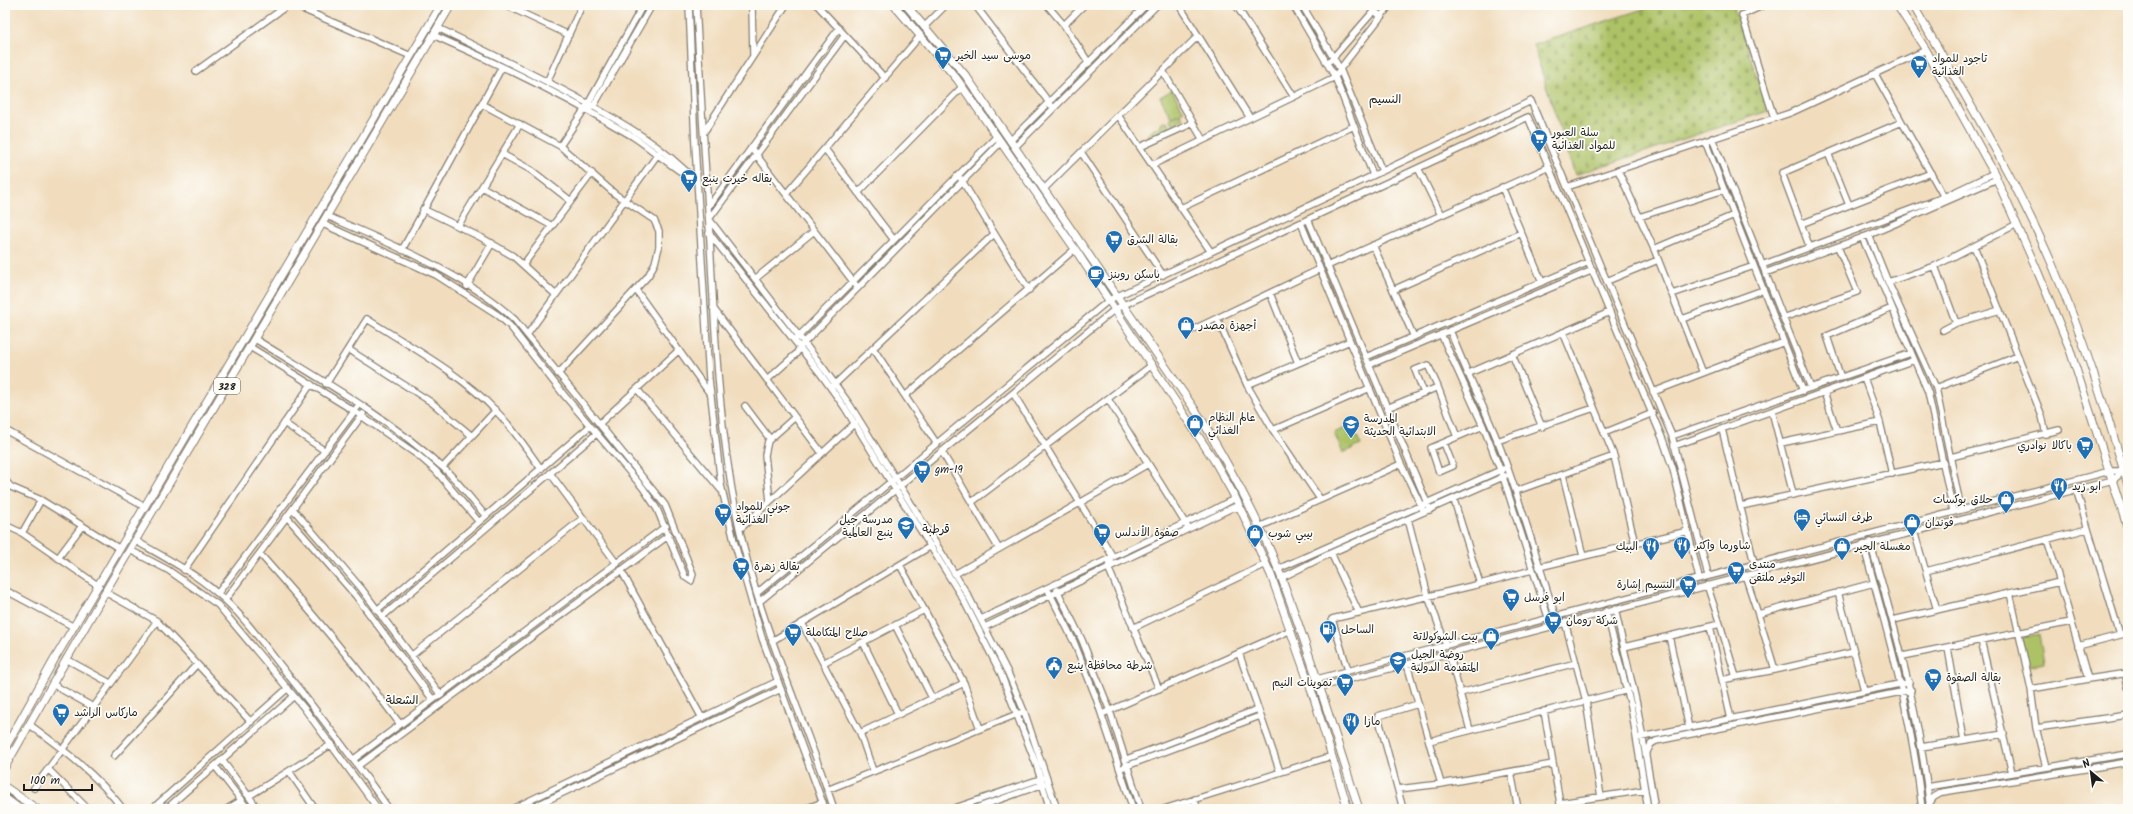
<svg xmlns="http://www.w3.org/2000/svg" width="2133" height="814" font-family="Kalam,'Playpen Sans Arabic',sans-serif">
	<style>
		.grass { fill: url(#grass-tufts); stroke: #646f41 }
		.cemetery { fill: url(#cemetery-stones); stroke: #646f41 }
		.garden { fill: #adc266; stroke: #646f41 }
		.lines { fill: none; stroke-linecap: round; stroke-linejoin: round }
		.minor-casing { stroke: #867c6d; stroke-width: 8 }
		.major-casing { stroke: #867c6d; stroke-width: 9 }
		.minor { stroke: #fff; stroke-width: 5.5 }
		.major { stroke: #fff; stroke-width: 7 }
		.labels { text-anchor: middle; stroke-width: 3.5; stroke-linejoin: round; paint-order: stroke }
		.shield { fill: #fdfcf7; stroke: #605f5e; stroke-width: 1 }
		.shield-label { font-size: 10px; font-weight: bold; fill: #1c1c1c }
		.poi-label { font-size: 11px; fill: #1c1c1c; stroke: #fdfcf7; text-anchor: start }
		.neighbourhood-label { font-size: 12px; fill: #1c1c1c; stroke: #fdfcf7 }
	</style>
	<defs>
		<pattern id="grass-tufts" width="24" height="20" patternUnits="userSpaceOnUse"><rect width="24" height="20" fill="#adc266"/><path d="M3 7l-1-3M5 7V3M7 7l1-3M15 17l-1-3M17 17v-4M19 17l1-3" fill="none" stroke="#94a658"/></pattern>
		<pattern id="cemetery-stones" width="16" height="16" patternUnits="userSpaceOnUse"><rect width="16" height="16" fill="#adc266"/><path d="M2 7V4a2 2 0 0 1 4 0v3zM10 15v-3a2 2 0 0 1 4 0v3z" fill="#94a658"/></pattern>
	</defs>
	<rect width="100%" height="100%" fill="#fdfcf7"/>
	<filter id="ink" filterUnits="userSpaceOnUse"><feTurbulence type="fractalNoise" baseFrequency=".025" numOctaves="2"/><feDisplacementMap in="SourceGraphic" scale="8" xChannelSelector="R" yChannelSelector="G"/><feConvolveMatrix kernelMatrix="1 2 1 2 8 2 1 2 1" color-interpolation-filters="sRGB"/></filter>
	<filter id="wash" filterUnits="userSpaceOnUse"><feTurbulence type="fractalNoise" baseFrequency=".012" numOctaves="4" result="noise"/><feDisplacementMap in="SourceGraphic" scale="16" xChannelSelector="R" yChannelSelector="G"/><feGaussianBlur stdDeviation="0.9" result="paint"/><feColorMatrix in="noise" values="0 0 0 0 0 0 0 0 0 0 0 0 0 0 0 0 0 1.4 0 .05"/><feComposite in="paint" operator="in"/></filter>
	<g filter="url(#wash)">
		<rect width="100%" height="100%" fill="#f1ddbe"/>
		<path class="grass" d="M1167,121L1170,126L1148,138L1147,135L1154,129L1160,127L1161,122Z"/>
		<path class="cemetery" d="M1655,5H1733L1768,111L1575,175L1533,45Z"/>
		<path class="garden" d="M1172,90L1184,111L1171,117L1160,97Z
			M1181,114L1183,119L1172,124L1170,119Z
			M1352,425L1361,445L1343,453L1334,433Z
			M2039,634L2044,663L2027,666L2022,638Z"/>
	</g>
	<g filter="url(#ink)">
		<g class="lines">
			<defs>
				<path id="minor" d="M293,5L411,56
					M505,5L569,35
					M689,5L695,145L709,379L721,485L734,541L762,638L825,809
					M696,5C700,83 705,162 710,240C715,336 719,433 739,527C760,625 803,715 834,809
					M752,5L753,56
					M817,5L885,78
					M975,5L1051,105
					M1047,5L1064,25L1089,63
					M1179,5L1250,118
					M1236,5L1294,97
					M1293,5L1335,77L1373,175
					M1369,5L1381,17
					M1764,5L1742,15L1774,118
					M1064,25L1084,5
					M924,27L946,5
					M438,28C484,50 531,73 576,97C624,124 658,142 697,182
					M433,35C502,65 568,98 632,136C652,149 669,165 689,177
					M845,35L709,219L825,370L850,405L969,597L1008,673L1024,711L1057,809
					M1331,60L1379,5
					M196,71L288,5
					M1163,71L1203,140
					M1875,74L1944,197
					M547,82L582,5
					M482,104L560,146L615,194L654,220L659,231V247L655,263L648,276L558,374
					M590,107H593L652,5
					M1118,115L1211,252
					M704,132L786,5
					M1712,138L1811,388
					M1010,141L1146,5
					M1705,141L1803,391
					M560,146L588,104L643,5
					M1015,147L1157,5
					M1140,147L1193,123
					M751,148L786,194
					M825,149L894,240
					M1081,152L1163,275
					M1828,153L1849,205
					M502,154L531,170L571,201
					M1152,165L1335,77L1340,69L1302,5
					M1418,168L1441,215
					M1618,170L1654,249L1703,373
					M1382,171L1340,69L1390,5
					M961,179L1029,290
					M482,187L552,226
					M1502,187L1542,282
					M1567,187L1790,113L1926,50
					M1044,189L1198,36
					M858,193L962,87
					M708,207L839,28
					M1181,208L1354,126
					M423,209L482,238L513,256L556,295
					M1639,217L1724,190
					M1308,219L1430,510
					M1301,223L1401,464L1424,512
					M323,224L436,275L498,315L510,326L564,395L643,488L657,509L685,577L691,581L693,574L665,505L515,320C466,274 389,243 327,216
					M1801,224L1931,173
					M458,226L520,124
					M709,233L820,373L845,408L963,599L1001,674L1036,764L1050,809
					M1869,235L1888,282L1936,388L1961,509
					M1862,237L1928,392L1953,511
					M1373,245L1414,337
					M1974,246L2042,416L2046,434
					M1810,248L1782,173L1902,122
					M1654,249L1734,215
					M402,250L502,67
					M523,265L592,173
					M1762,265L1944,197L1994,173
					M1327,266L1549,167
					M1765,273L1869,235L1997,179
					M755,279L814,231
					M1607,281L1658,260
					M1888,282L1935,266
					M467,286L492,243
					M858,288L786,194L920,36
					M636,290L710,394
					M1393,290L1521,233
					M1270,293L1298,363
					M1672,294L1754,266
					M713,308L822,453
					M1217,318L1247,385L1273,430L1320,499
					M1783,318L1857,292L1838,247
					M1682,319L1763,290
					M1956,323L1935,266L2017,224
					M1192,330L1320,269
					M1450,330C1464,368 1483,404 1498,442C1520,498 1536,557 1555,615
					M1943,330L1956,323L2000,310
					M1563,332L1614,456L1635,544
					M1441,334L1483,426L1503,477L1548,617
					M527,335L658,154
					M797,338L997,136
					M255,339C318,378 386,416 441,466C458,480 471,500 486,516
					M250,347L354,411L419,456L436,471L479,522
					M873,348L937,444
					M348,349L431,402L472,436
					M1512,354L1542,427
					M1366,357L1589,262
					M1369,365L1593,270
					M1467,374L1610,312
					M1841,378L1827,336L1892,308
					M1864,378L1880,422L1892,474
					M767,380L796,354L800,347L1001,142
					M326,384L367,319C411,347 460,373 496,411C513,428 527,449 541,469
					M1247,385L1350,341
					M833,386L994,234
					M1936,388L2018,356
					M637,389L721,490
					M1653,392L1784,342
					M1824,392L1837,431
					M1013,393L1113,557L1108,567L1159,689
					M1424,393L1415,370L1428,365L1438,387
					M905,396L1075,249
					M1108,399L1187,526
					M745,406L770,439
					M1387,408L1438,387L1457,437L1431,448L1439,472L1453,466L1444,443
					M1772,411L1793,494
					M284,423L325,451
					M599,424L679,350
					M1722,429L1754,563
					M5,430L145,507
					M1273,430L1370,388
					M1604,433L1653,413
					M1672,436L1911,353
					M1457,437L1483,426
					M1497,441L1594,408
					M1781,443L1880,422
					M1674,446L1914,360
					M942,452L999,549
					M1951,457L2059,430
					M2121,459H2128
					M443,467L496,410
					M550,473L617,564
					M1563,475L1583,556
					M5,480L11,487L41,500L120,549
					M2076,489L2120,635
					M1516,491L1614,456
					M1454,500L1480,584
					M770,501L765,455L768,441L795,417
					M972,502L1152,365
					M1741,506L1944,462
					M293,509L361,588L440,694
					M287,517L356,596L433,700
					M1408,519L1428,596L1446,645
					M5,525L22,533L99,586
					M1259,527L1401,464
					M740,529L855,423
					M1914,531L1937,610
					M22,533L41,500
					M2047,539L2060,582
					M136,541C164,557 193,572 217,593C240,612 259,638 277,661C316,710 353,758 389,809
					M1870,542C1896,630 1920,717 1930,809
					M1863,544C1888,632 1912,718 1922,809
					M130,550L168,570L218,605L304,708L378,809
					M1331,553L1359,613
					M260,554C309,609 356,665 400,724
					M58,558L82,526
					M900,565L964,683L980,729
					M1539,567L1688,531
					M1278,569L1503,469
					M184,570L311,384
					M621,570L702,718
					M1926,571L2087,529
					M955,574L1148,464
					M1745,575L1758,614L1874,583
					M1281,578L1331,553L1505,476
					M1707,585L1720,624
					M5,590L74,627
					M1057,590L1082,640L1110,711L1141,809
					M105,592L157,621
					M1049,592L1074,642L1095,695L1133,809
					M1838,592L1854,652
					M218,593L359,405
					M757,593L1109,300L1531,101L1672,436L1708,575
					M2010,593L2060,582L2088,679L2128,673
					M225,600L363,414
					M759,602L1115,309L1528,117L1663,440L1673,469L1699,578
					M1615,609L1637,705L1655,809
					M377,610L590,426
					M1606,611L1631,706L1648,809
					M1758,614L1775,670L1854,652L1864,690
					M382,617L596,434
					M981,619L1213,510L1232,500L1233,493
					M1893,620L2010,593L2031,689L2036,728L2046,767
					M1565,622L1586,701L1601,797
					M802,623L860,733L873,771
					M895,625L932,698
					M985,627L1234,507L1241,509
					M1710,627L1731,719
					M1133,628L1266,564
					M1669,636L1689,728
					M1981,640L2012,773
					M772,641L931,546
					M863,642L898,714
					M2078,646L2128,633
					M1624,647L1720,624L1736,677L1775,670
					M1948,648L1964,740
					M1239,653L1280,772
					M1449,653L1470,730
					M411,656L583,518
					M1903,656L2071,622
					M66,659L110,683
					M823,663L924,610
					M1407,664L1441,784
					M1348,670L1332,619L1480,584L1532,570
					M2125,673L2128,687
					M1317,679L2110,471H2124L2113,480L1320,687
					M1722,680L1736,677
					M52,684L93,707
					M2031,689L2088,679
					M1460,693L1576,663
					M1544,711L1561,809
					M1102,714L1291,630
					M30,725C64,750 97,775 123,809
					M2036,728L2128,715
					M860,733L964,683
					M1637,738L1909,682
					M1429,741L1628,690
					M1921,747L2004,734
					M1646,754L1651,744L1656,741L1911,690
					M114,756L197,664
					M354,759L666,526
					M222,760L258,809
					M1124,760L1258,709
					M359,765L669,535
					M215,766L248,809
					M1124,767L1260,716
					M49,770L88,809
					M289,771L315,809
					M1511,772L1518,809
					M1927,787L2128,754
					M34,788L157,621L251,722
					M1398,789L1441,784L1553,764
					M827,790L1020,713
					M249,796L332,744
					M1195,799L1197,809
					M1560,803L1645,790
					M1929,804L1934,797L1943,792L2128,762
					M152,809L288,688
					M166,809L294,696
					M227,809L242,800
					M512,809L778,681
					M529,809L781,689
					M805,809L823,802
					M952,809L1043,778
					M973,809L1044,784
					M1164,809L1332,756
					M1403,809L1378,716L1418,704"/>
				<path id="major" d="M894,5L957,79L1075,249L1214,460L1235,497L1271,575L1314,698L1348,809
					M906,5L966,76L1202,420C1231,470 1259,520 1280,574C1310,651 1333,730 1359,809
					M1897,5L1926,50L1994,173L2037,270L2069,347L2128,529
					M1913,5C1962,90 2013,174 2052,264C2083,336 2106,410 2128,485
					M5,748L54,660L441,5
					M5,767L105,592L451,5
					M5,787L37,809
					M5,798L20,809"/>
			</defs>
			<use href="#minor" class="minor-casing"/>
			<use href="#major" class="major-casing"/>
			<use href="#minor" class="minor"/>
			<use href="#major" class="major"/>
		</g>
	</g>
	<defs>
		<symbol id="supermarket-pin" viewBox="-11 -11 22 30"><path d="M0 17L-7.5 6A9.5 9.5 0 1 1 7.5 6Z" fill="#1f6fb2" stroke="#fdfcf7"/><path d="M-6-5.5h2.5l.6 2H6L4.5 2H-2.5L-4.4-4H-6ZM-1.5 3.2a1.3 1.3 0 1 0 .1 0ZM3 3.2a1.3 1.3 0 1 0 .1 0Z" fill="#fff"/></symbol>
		<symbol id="cafe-pin" viewBox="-11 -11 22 30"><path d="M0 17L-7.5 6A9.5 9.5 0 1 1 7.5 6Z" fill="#1f6fb2" stroke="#fdfcf7"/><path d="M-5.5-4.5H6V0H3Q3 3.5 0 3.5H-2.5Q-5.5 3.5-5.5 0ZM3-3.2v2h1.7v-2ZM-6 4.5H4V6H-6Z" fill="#fff"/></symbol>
		<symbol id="shop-pin" viewBox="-11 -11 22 30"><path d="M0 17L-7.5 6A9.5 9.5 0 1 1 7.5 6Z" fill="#1f6fb2" stroke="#fdfcf7"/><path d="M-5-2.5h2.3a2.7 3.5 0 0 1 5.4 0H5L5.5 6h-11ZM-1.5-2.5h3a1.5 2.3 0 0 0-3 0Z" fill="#fff"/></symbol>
		<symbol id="school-pin" viewBox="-11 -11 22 30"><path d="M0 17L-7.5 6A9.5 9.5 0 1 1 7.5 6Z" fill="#1f6fb2" stroke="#fdfcf7"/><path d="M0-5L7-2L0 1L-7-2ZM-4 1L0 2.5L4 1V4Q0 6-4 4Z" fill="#fff"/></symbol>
		<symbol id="restaurant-pin" viewBox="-11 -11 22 30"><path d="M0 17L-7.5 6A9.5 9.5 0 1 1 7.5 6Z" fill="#1f6fb2" stroke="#fdfcf7"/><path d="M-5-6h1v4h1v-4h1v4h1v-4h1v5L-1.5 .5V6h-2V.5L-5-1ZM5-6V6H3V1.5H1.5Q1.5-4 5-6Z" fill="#fff"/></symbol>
		<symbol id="hotel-pin" viewBox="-11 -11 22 30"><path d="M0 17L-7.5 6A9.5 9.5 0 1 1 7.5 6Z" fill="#1f6fb2" stroke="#fdfcf7"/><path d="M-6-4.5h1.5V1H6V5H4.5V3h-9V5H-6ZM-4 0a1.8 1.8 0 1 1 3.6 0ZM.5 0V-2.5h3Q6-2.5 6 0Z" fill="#fff"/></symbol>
		<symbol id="fuel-pin" viewBox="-11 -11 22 30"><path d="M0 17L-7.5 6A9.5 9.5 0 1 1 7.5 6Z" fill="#1f6fb2" stroke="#fdfcf7"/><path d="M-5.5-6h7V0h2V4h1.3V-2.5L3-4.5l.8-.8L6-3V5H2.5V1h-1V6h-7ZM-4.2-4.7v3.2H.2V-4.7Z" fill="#fff"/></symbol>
		<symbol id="civic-pin" viewBox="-11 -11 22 30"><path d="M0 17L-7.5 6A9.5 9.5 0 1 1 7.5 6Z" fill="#1f6fb2" stroke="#fdfcf7"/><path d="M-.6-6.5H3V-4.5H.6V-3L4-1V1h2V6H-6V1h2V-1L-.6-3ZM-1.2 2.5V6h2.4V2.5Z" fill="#fff"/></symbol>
	</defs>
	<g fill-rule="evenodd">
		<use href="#supermarket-pin" x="933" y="45" width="20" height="27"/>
		<use href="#supermarket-pin" x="1909" y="54" width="20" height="27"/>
		<use href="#supermarket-pin" x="1529" y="128" width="20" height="27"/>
		<use href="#supermarket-pin" x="679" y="168" width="20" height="27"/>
		<use href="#supermarket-pin" x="1104" y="229" width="20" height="27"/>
		<use href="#cafe-pin" x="1086" y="264" width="20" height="27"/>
		<use href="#shop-pin" x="1176" y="315" width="20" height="27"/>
		<use href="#shop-pin" x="1185" y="413" width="20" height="27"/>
		<use href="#school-pin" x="1341" y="414" width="20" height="27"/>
		<use href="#supermarket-pin" x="2075" y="435" width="20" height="27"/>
		<use href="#supermarket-pin" x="912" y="459" width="20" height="27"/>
		<use href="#restaurant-pin" x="2049" y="476" width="20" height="27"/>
		<use href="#shop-pin" x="1996" y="489" width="20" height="27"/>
		<use href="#supermarket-pin" x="713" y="502" width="20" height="27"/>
		<use href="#hotel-pin" x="1792" y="507" width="20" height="27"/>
		<use href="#shop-pin" x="1902" y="512" width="20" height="27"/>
		<use href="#school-pin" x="896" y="515" width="20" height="27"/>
		<use href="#supermarket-pin" x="1092" y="522" width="20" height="27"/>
		<use href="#shop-pin" x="1245" y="523" width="20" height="27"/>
		<use href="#restaurant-pin" x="1672" y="535" width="20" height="27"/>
		<use href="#restaurant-pin" x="1641" y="536" width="20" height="27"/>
		<use href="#shop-pin" x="1832" y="536" width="20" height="27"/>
		<use href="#supermarket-pin" x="731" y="556" width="20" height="27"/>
		<use href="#supermarket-pin" x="1726" y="560" width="20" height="27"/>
		<use href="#supermarket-pin" x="1678" y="574" width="20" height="27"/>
		<use href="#supermarket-pin" x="1501" y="587" width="20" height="27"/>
		<use href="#supermarket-pin" x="1543" y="610" width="20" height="27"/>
		<use href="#fuel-pin" x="1318" y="619" width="20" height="27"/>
		<use href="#supermarket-pin" x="783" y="622" width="20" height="27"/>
		<use href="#shop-pin" x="1481" y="626" width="20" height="27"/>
		<use href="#school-pin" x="1388" y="650" width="20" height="27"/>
		<use href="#civic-pin" x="1044" y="655" width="20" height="27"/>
		<use href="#supermarket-pin" x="1923" y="667" width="20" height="27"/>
		<use href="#supermarket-pin" x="1335" y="672" width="20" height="27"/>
		<use href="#supermarket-pin" x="51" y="702" width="20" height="27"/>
		<use href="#restaurant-pin" x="1341" y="711" width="20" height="27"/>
	</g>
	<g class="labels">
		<rect class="shield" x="214" y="378" width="26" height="16" rx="3"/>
		<g class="shield-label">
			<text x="227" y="390">328</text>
		</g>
		<g class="poi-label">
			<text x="956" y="59">موسى سيد الخير</text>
			<text x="1932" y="62">تاجود للمواد<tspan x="1932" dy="13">الغذائية</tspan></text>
			<text x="1552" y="136">سلة العبور<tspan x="1552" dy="13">للمواد الغذائية</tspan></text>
			<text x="702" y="182">بقاله خيرت ينبع</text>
			<text x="1127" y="243">بقالة الشرق</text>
			<text x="1109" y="278">باسكن روبنز</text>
			<text x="1199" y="329">أجهزة مصدر</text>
			<text x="1208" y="421">عالم النظام<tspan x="1208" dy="13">الغذائي</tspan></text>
			<text x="1364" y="422">المدرسة<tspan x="1364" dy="13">الابتدائية الحديثة</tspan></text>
			<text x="2072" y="449" text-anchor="end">باكالا نوادري</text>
			<text x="935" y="473">gm-19</text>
			<text x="2072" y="490">ابو زيد</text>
			<text x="1993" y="503" text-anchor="end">حلاق بوكسات</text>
			<text x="736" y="510">جوني للمواد<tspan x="736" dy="13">الغذائية</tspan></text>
			<text x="1815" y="521">طرف النسائي</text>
			<text x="893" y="523" text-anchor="end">مدرسة جيل<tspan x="893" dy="13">ينبع العالمية</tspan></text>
			<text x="1925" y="526">فوندان</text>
			<text x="1115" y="536">صفوة الأندلس</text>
			<text x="1268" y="537">بيبي شوب</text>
			<text x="1695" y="549">شاورما وأكثر</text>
			<text x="1638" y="550" text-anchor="end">البيك</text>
			<text x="1855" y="550">مغسلة الجبر</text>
			<text x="1749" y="568">منتدى<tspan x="1749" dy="13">التوفير ملتقى</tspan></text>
			<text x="754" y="570">بقالة زهرة</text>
			<text x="1675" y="588" text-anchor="end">النسيم إشارة</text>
			<text x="1524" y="601">ابو فرسل</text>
			<text x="1566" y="624">شركة رومان</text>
			<text x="1341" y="633">الساحل</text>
			<text x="806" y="636">صلاح المتكاملة</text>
			<text x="1478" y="640" text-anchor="end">بيت الشوكولاتة</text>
			<text x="1411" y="658">روضة الجيل<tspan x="1411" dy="13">المتقدمة الدولية</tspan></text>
			<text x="1067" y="669">شرطة محافظة ينبع</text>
			<text x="1946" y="681">بقالة الصفوة</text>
			<text x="1332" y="686" text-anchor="end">تموينات النيم</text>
			<text x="74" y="716">ماركاس الراشد</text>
			<text x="1364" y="725">مازا</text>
		</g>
		<g class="neighbourhood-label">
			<text x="1385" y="103">النسيم</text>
			<text x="936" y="533">قرطبة</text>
			<text x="402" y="704">الشعلة</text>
		</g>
	</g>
	<rect width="2133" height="814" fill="none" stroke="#fdfcf7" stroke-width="20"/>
	<g transform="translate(2091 772) rotate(331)" stroke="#fdfcf7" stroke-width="3" paint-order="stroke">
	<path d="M0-3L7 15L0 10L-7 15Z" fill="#1c1c1c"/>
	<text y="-6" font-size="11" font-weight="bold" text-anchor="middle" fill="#1c1c1c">N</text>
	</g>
	<path d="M24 784v6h68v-6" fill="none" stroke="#1c1c1c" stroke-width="2"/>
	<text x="30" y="784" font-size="12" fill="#1c1c1c" stroke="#fdfcf7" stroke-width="3" paint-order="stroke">100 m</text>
</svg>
